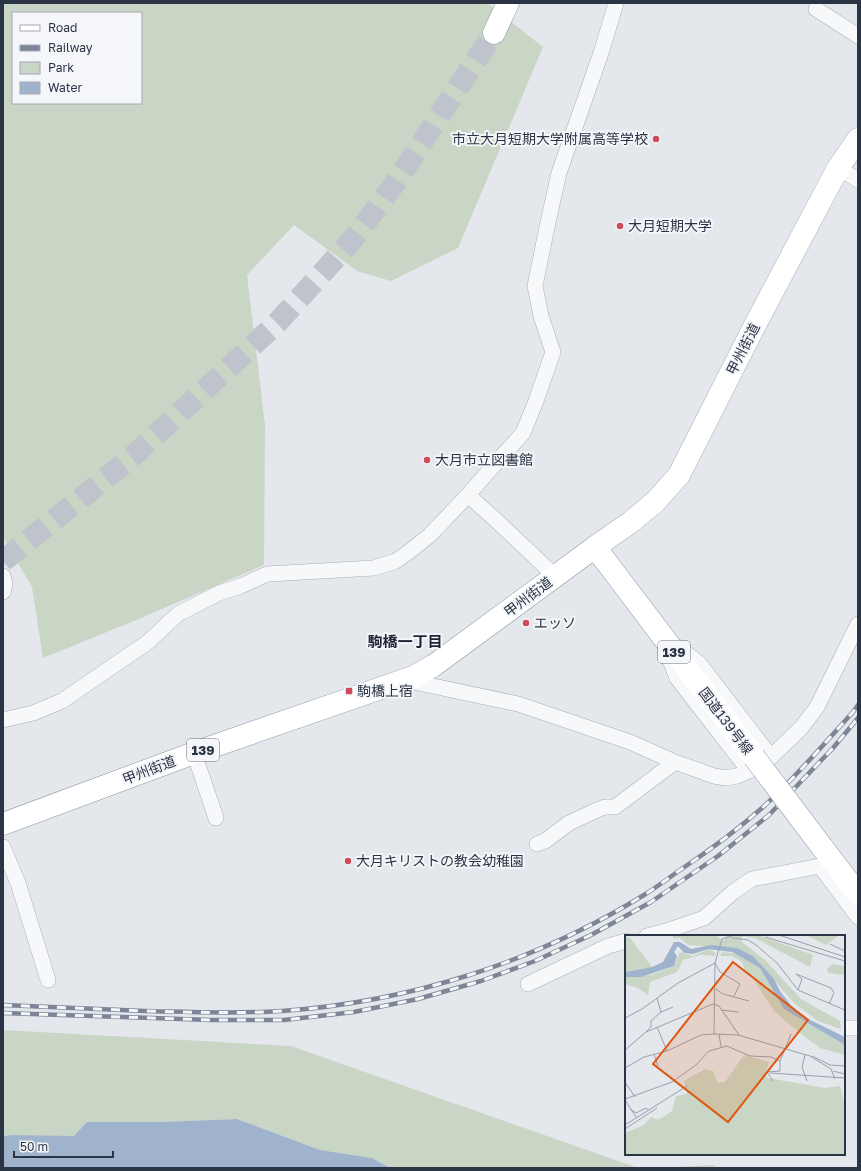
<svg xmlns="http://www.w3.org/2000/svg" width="861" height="1171" font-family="'Golos Text','Noto Sans JP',sans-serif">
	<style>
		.green { fill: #c9d6c5; fill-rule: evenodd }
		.water { fill: #9fb4cc }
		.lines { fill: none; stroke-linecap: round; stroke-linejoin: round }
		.highway-tunnel { stroke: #bfc3cb; stroke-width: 22; stroke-dasharray: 22 11; stroke-linecap: butt }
		.street-casing { stroke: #a9aeb7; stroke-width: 16 }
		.secondary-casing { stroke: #a9aeb7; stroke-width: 23 }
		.highway-casing { stroke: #8b94a3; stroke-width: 23 }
		.street { stroke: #f7f8fa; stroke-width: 15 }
		.secondary { stroke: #fff; stroke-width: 22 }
		.highway { stroke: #fff; stroke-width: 22 }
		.rail-casing { stroke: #7d8696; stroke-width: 4.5 }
		.rail { stroke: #f4f6f9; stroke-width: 3; stroke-dasharray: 9; stroke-linecap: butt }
		.highway-bridge-casing { stroke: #8b94a3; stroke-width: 23; stroke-linecap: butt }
		.highway-bridge { stroke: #fff; stroke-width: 22 }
		.poi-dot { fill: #d1495b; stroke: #f4f6f9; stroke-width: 1.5 }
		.labels { text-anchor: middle; stroke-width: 4; stroke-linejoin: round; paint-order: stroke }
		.shield { fill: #f4f6f9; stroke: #676e7b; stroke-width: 1 }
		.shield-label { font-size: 13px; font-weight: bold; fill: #2b3445 }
		.poi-label { font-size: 14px; fill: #2b3445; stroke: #f4f6f9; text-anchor: start }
		.street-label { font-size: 14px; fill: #2b3445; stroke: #f4f6f9 }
		.neighbourhood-label { font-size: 15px; font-weight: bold; fill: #1d2536; stroke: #f4f6f9 }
		.inset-road { fill: none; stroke: #9a9fa9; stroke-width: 1 }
		.view { fill: #df570f; fill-opacity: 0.15; stroke: #df570f; stroke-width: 2 }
		.inset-edge { fill: none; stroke: #2b3445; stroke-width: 2 }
	</style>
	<rect width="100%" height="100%" fill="#e4e7ec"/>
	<path class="green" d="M3,3H487L543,47L458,248L391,281L357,271L294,225L247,275L265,425L264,565L134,621L43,658L32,587L3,538ZM13,13H141V103H13Z
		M3,1030L291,1046L638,1168H390L372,1158L320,1150L237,1119L159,1122H87L74,1137L12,1135L3,1136Z
		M713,1165L718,1168H658Z"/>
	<path class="water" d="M237,1119L320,1150L372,1158L390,1168H3V1136L12,1135L74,1136L87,1122H159Z"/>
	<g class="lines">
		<path class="highway-tunnel" d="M3,561L132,457L277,323L353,239L395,183L494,33"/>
		<defs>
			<path id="street" d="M816,9L858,36
				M838,168L858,180
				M468,495L499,523L555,576
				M3,576L5,583L3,592
				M678,647L699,663L771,757
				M667,652L677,678L749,771
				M405,680L518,704L630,742L675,762L714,776L726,778L737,776L749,771L771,757L801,728L817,707L858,624
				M3,720L33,713L62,701L148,642L178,614L219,593L241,586L267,574L374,568L396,561L410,551L430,535L468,495L495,464L523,433L536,401L553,352L541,316L535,286L547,227L559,173L601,53L616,3
				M194,753L216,818
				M537,844L545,841L569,823L597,810L605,807H615L675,762
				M3,847L18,883L48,980
				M647,936L666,931L704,918L733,892L752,879L820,866L858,917
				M528,984L608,946L626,941
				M844,1028H858"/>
			<path id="secondary" d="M595,547L631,522L656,501L679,475L754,327L838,168L858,139"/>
			<path id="highway" d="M494,33L508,3
				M3,824L194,753L413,677L433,666L595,547L754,757
				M822,847L858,894"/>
		</defs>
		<use href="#street" class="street-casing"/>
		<use href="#secondary" class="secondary-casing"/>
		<use href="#highway" class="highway-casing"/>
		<use href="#street" class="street"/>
		<use href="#secondary" class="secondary"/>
		<use href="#highway" class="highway"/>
		<defs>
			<path id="rail" d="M3,1005C50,1007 98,1009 145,1011C191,1012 236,1014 282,1011C410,1002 535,962 644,895C657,887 670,877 683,868C710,850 737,830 762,808C795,778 824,744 853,712L858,705
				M3,1013L211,1020H284L354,1012L418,999L481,981L535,961L591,935L651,902L718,856L769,815L833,748L858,718"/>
		</defs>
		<use href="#rail" class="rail-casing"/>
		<use href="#rail" class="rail"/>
		<defs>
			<path id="highway-bridge" d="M754,757L822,847"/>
		</defs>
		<use href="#highway-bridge" class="highway-bridge-casing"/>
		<use href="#highway-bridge" class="highway-bridge"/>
	</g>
	<g class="poi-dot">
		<circle cx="656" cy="139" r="4"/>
		<circle cx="620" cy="226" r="4"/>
		<circle cx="427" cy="460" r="4"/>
		<circle cx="526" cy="623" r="4"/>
		<rect x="345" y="687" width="8" height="8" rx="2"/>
		<circle cx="348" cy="861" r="4"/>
	</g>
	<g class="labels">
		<g class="shield">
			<rect x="658" y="641" width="32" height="22" rx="3"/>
			<rect x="187" y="739" width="32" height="22" rx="3"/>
		</g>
		<g class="shield-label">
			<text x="674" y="657">139</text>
			<text x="203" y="755">139</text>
		</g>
		<g class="poi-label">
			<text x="648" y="144" text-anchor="end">市立大月短期大学附属高等学校</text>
			<text x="628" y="231">大月短期大学</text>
			<text x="435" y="465">大月市立図書館</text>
			<text x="534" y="628">エッソ</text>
			<text x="357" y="696">駒橋上宿</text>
			<text x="356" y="866">大月キリストの教会幼稚園</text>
		</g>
		<g class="street-label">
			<text transform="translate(743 349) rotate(-63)" y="5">甲州街道</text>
			<text transform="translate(528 597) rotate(-37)" y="5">甲州街道</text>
			<text transform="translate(726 721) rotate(53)" y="5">国道139号線</text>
			<text transform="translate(149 770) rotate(-21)" y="5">甲州街道</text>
		</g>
		<g class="neighbourhood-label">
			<text x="405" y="647">駒橋一丁目</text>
		</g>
	</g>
	<g transform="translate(625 935)">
		<rect width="220" height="220" fill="#e4e7ec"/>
		<path d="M47,0H90L99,6L101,0H133L188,20L185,32L130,3L118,1L116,6L140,25L176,64L215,86L216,94L193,86L169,68L128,21L112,13L63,10L55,3L49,4ZM181,0H212L213,1L201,10ZM0,1L6,4L27,32L0,37ZM83,14L91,18L90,21L75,20L58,25L52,37L25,47L23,60L13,53L0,49V42L27,40L49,31L55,17L68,21ZM97,17L111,19L135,33L159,74L220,110V120L195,113L176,99L149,76L127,42L120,37L117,27L107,21H95ZM208,29L220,31V40L203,38L202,34ZM119,120L144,127L140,140L143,143L200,153L215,151L220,171V220H0V198L19,190L26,182L33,185L47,176L51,161L62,159L59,146L80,134L88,136L93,148L100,147Z" fill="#c9d6c5"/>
		<path d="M49,7H55L66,14L86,10L112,13L128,21L149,44L155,56L169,74L185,85L220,102V110L159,74L135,33L107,17L83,14L68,19L59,18L53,11L49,17L52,21L49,31L16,42H0V37L27,32L38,27Z" fill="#9fb4cc"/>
		<path class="inset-road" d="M110,0L97,4L90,28L89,99L113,100L185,121L206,134L210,144M154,0L220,22M140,2L220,26M107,3L123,5L131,10L152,28L173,55L220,75M205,9L220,16M91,54L98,59L124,66M173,55L177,44L171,39L206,53L209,58L204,69M32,63L36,77M96,75L114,77M0,83L17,74L53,48L90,28L95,37L115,49L109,61M32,92L42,116M21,97L88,69L94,71L114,100M94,99L96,112M0,115L21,97L26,92V86L36,77L48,72M29,119L33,131M180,120L177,132L182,146M187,121L205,130L220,131M155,126L166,99M0,133L19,122L42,116L76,100L89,99M208,136L220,139M145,138L220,143M0,147L10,162M0,164L47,147L71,130L84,116L102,111L125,121L146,122L155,126V136L142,137L148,146M0,165L11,182M5,174L11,178L21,173L24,176M0,190L62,151M0,194L32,173"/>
		<path class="view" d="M108,27L183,85L103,187L28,129Z"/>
		<rect width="220" height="220" class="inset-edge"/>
	</g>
	<rect width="861" height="1171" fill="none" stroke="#2b3445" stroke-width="8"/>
	<rect x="12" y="12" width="130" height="92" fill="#f4f6f9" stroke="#a4a8b1"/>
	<rect x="20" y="25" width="20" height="6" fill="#ffffff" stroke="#a4a8b1"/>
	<text x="48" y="32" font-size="12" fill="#2b3445">Road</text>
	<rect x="20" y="45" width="20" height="6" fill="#7d8696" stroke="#a4a8b1"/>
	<text x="48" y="52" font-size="12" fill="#2b3445">Railway</text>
	<rect x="20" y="62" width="20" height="12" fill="#c9d6c5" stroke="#a4a8b1"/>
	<text x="48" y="72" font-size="12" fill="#2b3445">Park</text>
	<rect x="20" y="82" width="20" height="12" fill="#9fb4cc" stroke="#a4a8b1"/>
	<text x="48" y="92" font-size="12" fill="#2b3445">Water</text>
	<path d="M14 1151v6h99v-6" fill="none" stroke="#2b3445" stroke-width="2"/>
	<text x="20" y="1151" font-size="12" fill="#2b3445" stroke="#f4f6f9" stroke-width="3" paint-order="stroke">50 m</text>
</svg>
